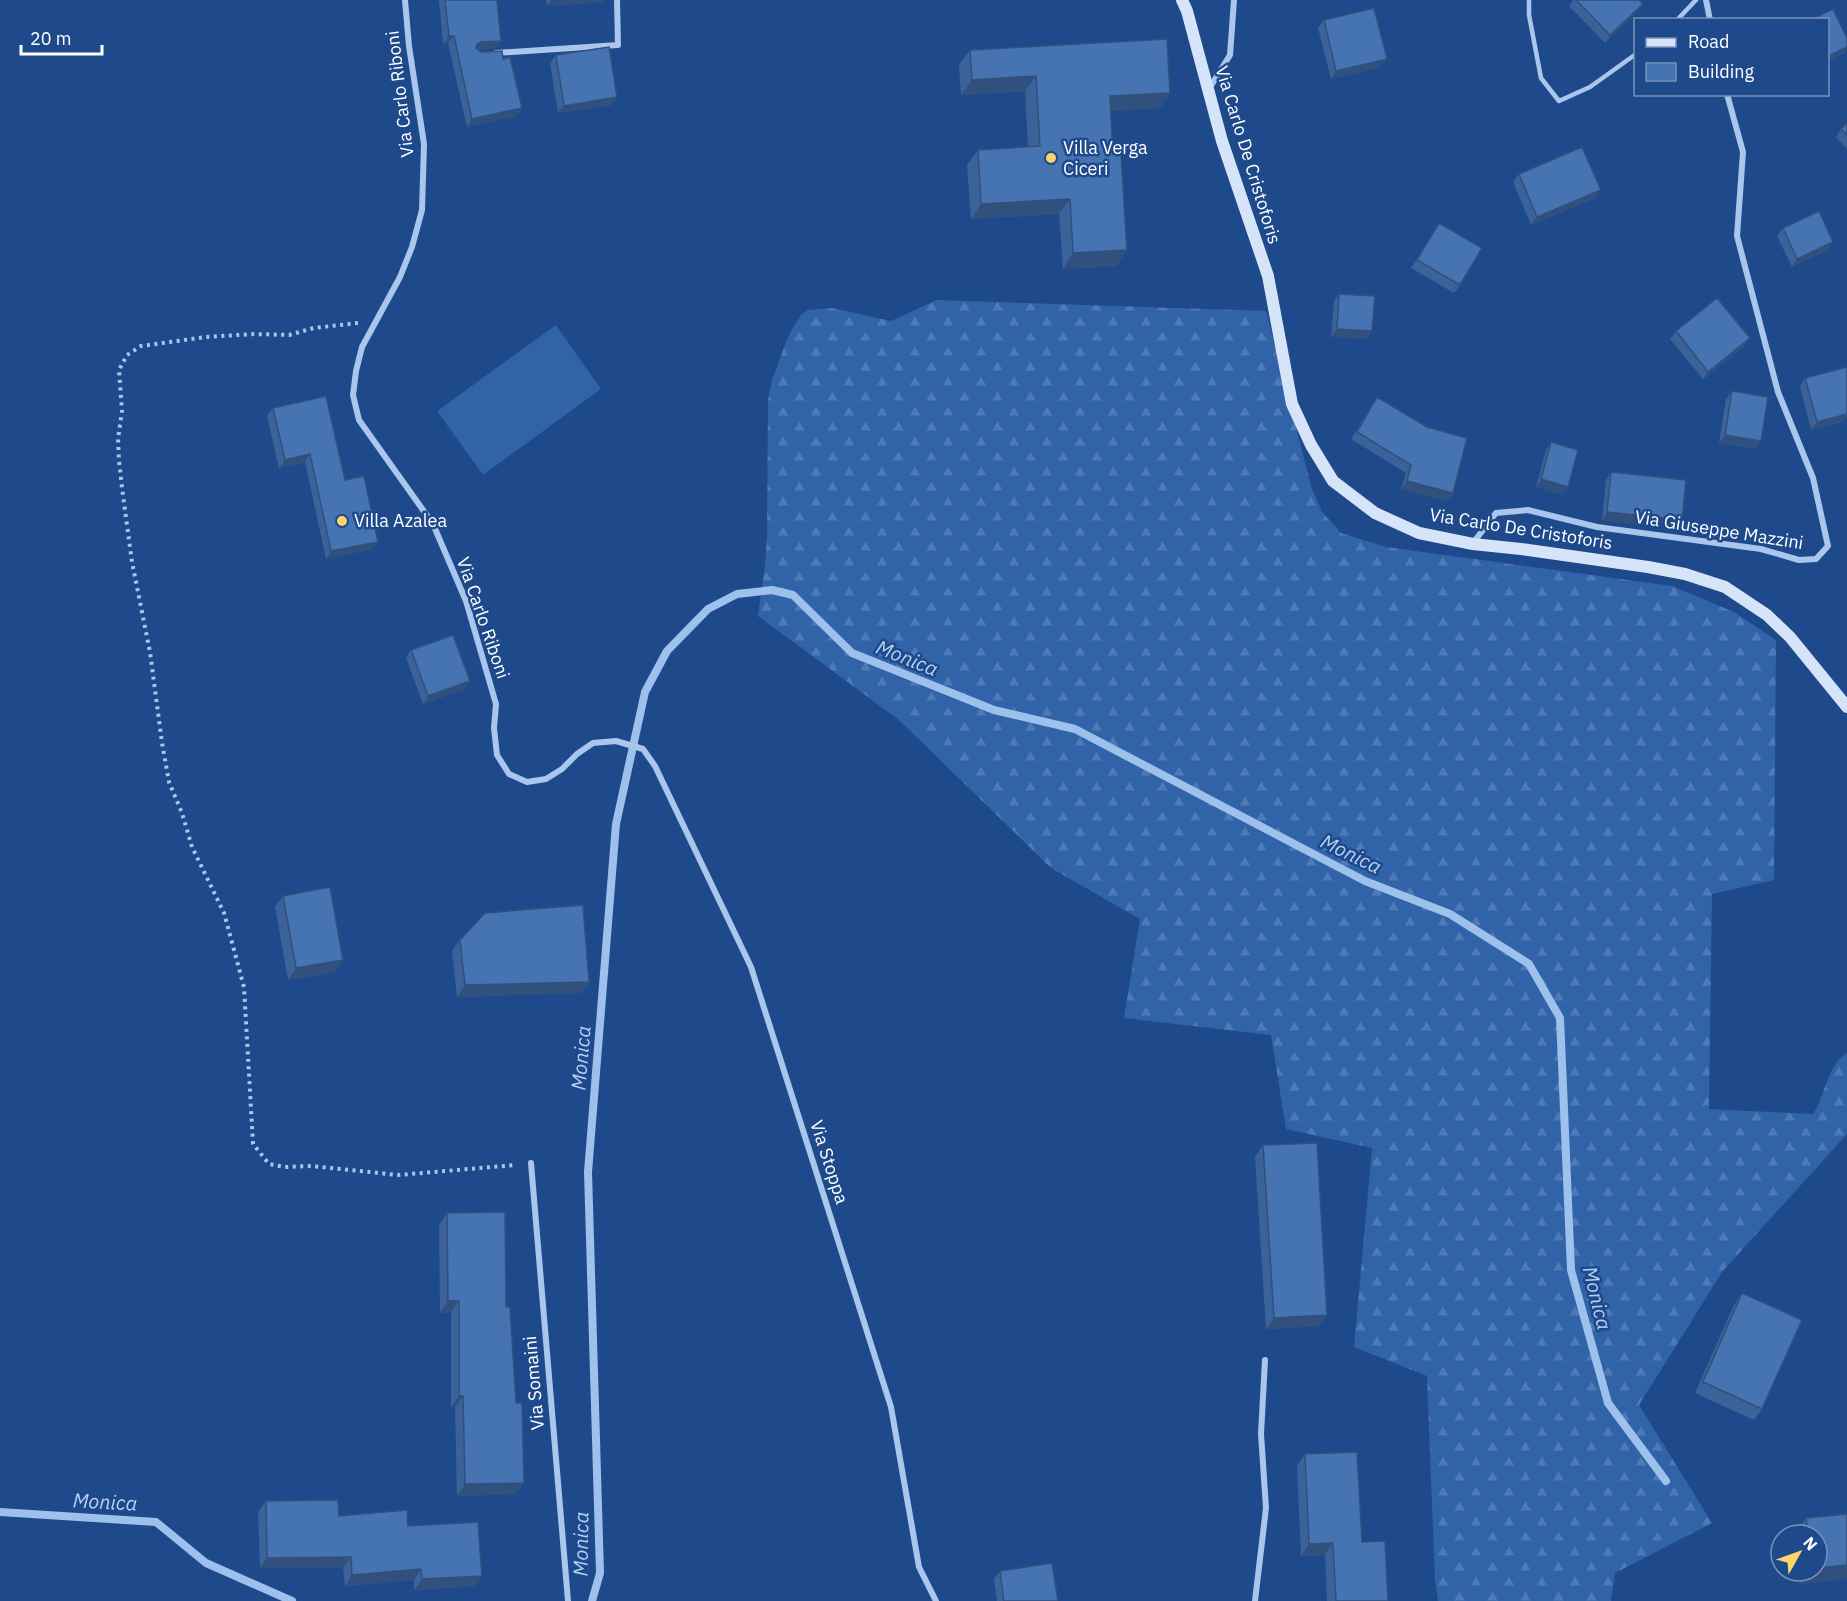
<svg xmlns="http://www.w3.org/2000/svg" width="1847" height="1601" font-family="'IBM Plex Sans',sans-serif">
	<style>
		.forest { fill: url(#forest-firs) }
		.garden { fill: #3163a8 }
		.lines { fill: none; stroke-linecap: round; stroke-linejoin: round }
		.stream { stroke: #9dc0ed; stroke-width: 8 }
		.path { stroke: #aac6ec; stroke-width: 4; stroke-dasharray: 3 4.5; stroke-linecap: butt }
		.lane { stroke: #aac6ec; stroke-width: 4.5 }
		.street { stroke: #aac6ec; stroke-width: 6 }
		.secondary { stroke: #d6e4f9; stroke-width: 12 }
		.wall { fill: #3c6399 }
		.shaded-wall { fill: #31507d }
		.building { fill: #4673b2; stroke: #31507d; stroke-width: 1.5 }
		.poi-dot { fill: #fbd569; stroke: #1e4a8b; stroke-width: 2 }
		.labels { text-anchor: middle; stroke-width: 5; stroke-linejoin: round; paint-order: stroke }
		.street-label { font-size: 18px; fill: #fff; stroke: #1e4a8b }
		.poi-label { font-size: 18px; fill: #fff; stroke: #1e4a8b; text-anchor: start }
		.water-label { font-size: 20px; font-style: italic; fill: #b6d0f3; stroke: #1e4a8b }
	</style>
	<defs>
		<pattern id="forest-firs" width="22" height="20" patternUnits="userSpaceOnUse" patternTransform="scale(1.5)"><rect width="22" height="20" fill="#3163a8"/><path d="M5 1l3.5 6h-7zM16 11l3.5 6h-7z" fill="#507ab5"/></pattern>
	</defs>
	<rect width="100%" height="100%" fill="#1e4a8b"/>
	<path class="forest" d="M937,300L1266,311L1311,486L1322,512L1341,533L1386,547L1672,586L1734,612L1776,640L1774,880L1712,894L1709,1109L1813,1114C1826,1095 1826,1066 1847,1053V1134L1722,1272L1639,1405L1712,1523L1615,1573L1611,1601H1438L1435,1580L1427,1376L1354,1347L1372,1148L1286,1129L1271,1035L1124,1018L1140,919L1051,868L899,720L758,616L765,565L767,538L768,400L772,380L786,342L792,329L802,314L808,310L832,308L891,321Z"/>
	<path class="garden" d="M556,325L601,389L483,475L437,411Z"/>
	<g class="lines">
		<path class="stream" d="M0,1512L156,1522L206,1563L292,1601
			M592,1601L600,1573L588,1172L616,824L645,692L667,651L708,609L737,594L772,590L793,595L852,653L994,710L1075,729L1365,881L1450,914L1529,964L1560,1018L1571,1270L1608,1403L1666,1481"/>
		<path class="path" d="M358,323L314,328L289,335L254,334L206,337L141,346L127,355L119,370L122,411L118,439L119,460L122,488L132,562L150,652L162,743L169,782L182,813L192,847L224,913L244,987L253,1144L269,1164L285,1167L312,1166L398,1175L516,1165"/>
		<path class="lane" d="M1529,0V15L1541,78L1559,101L1590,87L1636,54
			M1677,20L1696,0"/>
		<path class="street" d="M405,0L409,46L424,144L422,210L412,247L400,277L362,347L356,371L353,395L359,420L433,524L466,601L496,704L494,728L497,755L509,774L527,782L546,779L562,769L577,754L593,743L616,741L643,749L655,766L751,967L891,1407L919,1567L936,1601
			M1706,0L1710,20
			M496,53L618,45L617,0
			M1209,89L1230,55L1234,0
			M1473,543L1496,513L1528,510L1597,527L1761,549L1799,560L1816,559L1828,546L1813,478L1778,392L1737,236L1743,152L1727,94
			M531,1163L568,1601
			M1255,1601L1266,1508L1261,1434L1265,1360"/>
		<path class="secondary" d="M1182,0L1187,11L1222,141L1268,276L1292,404L1311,445L1333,481L1375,513L1419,533L1473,544L1521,549L1648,567L1685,574L1725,587L1767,615L1790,637L1847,707"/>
	</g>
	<path class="wall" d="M439,0H497L496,48L478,50L481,52L503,59L517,116L467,127L448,43L443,44Z
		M546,0H603L602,2L547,6Z
		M1573,0H1639L1637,12L1605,43L1569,6Z
		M1324,20L1381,67L1331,79L1318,28Z
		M970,50L1170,93L1160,108L1110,111L1113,154L1127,250L1116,266L1063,269L1059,214L971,219L967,165L978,150L1028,147L1025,91L961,95L959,65Z
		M556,55L617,97L612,105L558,113L550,63Z
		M1847,123V149L1836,137L1841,129Z
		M1519,174L1595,198L1531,225L1513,182Z
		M1439,223L1460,285L1454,293L1411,268Z
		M1783,228L1828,250L1792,267L1777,236Z
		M1339,294L1372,331L1367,339L1331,337L1334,301Z
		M1676,331L1750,338L1744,346L1703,379L1670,339Z
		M1805,378L1845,421L1811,430L1800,386Z
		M1732,391L1756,449L1719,443L1726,399Z
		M1377,397L1453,493L1447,501L1401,489L1406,473L1351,439Z
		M273,408L345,480L378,542L372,549L326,559L305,462L279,468L267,416Z
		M1551,442L1568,487L1562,495L1536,487L1546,450Z
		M1611,472L1677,528L1602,520L1606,480Z
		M411,650L470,681L465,689L423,704L406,658Z
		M283,896L335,972L288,980L275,907Z
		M460,940L589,982L581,993L457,997L452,951Z
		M1263,1145L1319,1326L1266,1329L1255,1157Z
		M447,1213L506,1307L524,1483L516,1494L457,1496L455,1407H451V1312L440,1313L439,1225Z
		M1742,1293L1762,1409L1754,1420L1695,1393L1734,1305Z
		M1305,1454L1362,1542L1388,1601H1327L1325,1555L1301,1556L1297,1466Z
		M266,1501L339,1516L408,1526L482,1576L475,1586L414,1590V1580L345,1586L343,1567L260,1568L258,1512Z
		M1806,1518L1847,1579L1801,1584L1799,1571H1817V1535H1796L1795,1533Z
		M1000,1571L1058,1601H997L994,1579Z"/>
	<path class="shaded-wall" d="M551,0H603L602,2L547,6Z
		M1643,4L1637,12L1605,43L1610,35Z
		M449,36H454L448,43L443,44Z
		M501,41L496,48L475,50L477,44L481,42Z
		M1847,47V50L1845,53L1827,62V57Z
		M1387,59L1381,67L1331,79L1336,71Z
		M1036,76L1025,91L961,95L972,80Z
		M1170,93L1160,108L1099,112L1110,96Z
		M617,97L612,105L558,113L564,106Z
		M522,108L517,116L467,127L472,119Z
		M1601,190L1595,198L1531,225L1537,217Z
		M1070,199L1059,214L971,219L981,204Z
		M1833,242L1828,250L1792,267L1797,259Z
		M1127,250L1116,266L1063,269L1073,253Z
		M1337,329L1372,331L1367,339L1331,337Z
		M1750,338L1744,346L1703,379L1708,372Z
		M1847,414V418L1845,421L1811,430L1817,422Z
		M1725,435L1761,441L1756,449L1719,443Z
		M310,454L305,462L279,468L285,460Z
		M1541,479L1568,487L1562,495L1536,487Z
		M1407,481L1453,493L1447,501L1401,489Z
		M1607,512L1682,520L1677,528L1602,520Z
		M378,542L372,549L326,559L331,551Z
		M470,681L465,689L423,704L428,696Z
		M343,960L335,972L288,980L296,968Z
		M589,982L581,993L457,997L465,985Z
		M448,1301H459L451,1312L440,1313Z
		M1327,1315L1319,1326L1266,1329L1274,1318Z
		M459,1396H463L455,1407H451Z
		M524,1483L516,1494L457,1496L465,1484Z
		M1333,1543L1325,1555L1301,1556L1309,1544Z
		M351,1557L343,1567L260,1568L267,1558Z
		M1847,1565V1579L1801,1584L1810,1571H1817V1568Z
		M421,1569L414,1580L345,1586L352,1575Z
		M482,1576L475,1586L414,1590L422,1579Z"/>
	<path class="building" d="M445,0H497L501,41L481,42L477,44L476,48L481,52L502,51L503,59L510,57L522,108L472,119L454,36H449Z
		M1576,0H1639L1643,4L1610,35Z
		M1374,8L1387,59L1336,71L1324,20Z
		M1833,9L1847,38V47L1827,57V20H1810Z
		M1167,39L1170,93L1110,96L1113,154H1121L1127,250L1073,253L1070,199L981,204L978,150L1040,146L1036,76L972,80L970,50Z
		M609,47L617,97L564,106L556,55Z
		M1847,123V135L1841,129Z
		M1582,147L1601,190L1537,217L1519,174Z
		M1819,211L1833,242L1797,259L1783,228Z
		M1439,223L1482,248L1460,285L1417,260Z
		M1339,294L1375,296L1372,331L1337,329Z
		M1717,298L1750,338L1708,372L1676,331Z
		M1847,367V414L1817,422L1805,378Z
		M1732,391L1768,397L1761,441L1725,435Z
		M326,396L345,480L364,476L378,542L331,551L310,454L285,460L273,408Z
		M1377,397L1427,427L1467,438L1453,493L1407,481L1411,465L1357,432Z
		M1551,442L1578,450L1568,487L1541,479Z
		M1611,472L1686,480L1682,520L1607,512Z
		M453,635L470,681L428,696L411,650Z
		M330,887L343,960L296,968L283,896Z
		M583,905L589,982L465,985L460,940L485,913Z
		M1317,1143L1327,1315L1274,1318L1263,1145Z
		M505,1212L506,1307H510L516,1403H522L524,1483L465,1484L463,1396H459V1301H448L447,1213Z
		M1742,1293L1802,1320L1762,1409L1703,1382Z
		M1357,1452L1362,1542L1385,1541L1388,1601H1336L1333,1543L1309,1544L1305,1454Z
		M338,1500L339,1516L407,1510L408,1526L478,1522L482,1576L422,1579L421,1569L352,1575L351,1557L267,1558L266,1501Z
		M1847,1514V1565L1817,1568V1535H1808L1806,1518Z
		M1052,1563L1058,1601H1004L1000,1571Z"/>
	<g class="poi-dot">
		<circle cx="1051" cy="158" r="6"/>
		<circle cx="342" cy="521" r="6"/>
	</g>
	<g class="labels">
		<g class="street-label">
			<text transform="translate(400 94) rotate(-97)" y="6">Via Carlo Riboni</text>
			<text transform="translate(1248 155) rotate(73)" y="6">Via Carlo De Cristoforis</text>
			<text transform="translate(1521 529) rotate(9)" y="6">Via Carlo De Cristoforis</text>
			<text transform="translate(1719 530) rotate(9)" y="6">Via Giuseppe Mazzini</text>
			<text transform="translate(483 618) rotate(71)" y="6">Via Carlo Riboni</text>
			<text transform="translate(829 1162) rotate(72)" y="6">Via Stoppa</text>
			<text transform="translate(534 1383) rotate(-95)" y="6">Via Somaini</text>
		</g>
		<g class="poi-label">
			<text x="1063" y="154">Villa Verga<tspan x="1063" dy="21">Ciceri</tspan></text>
			<text x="354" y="527">Villa Azalea</text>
		</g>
		<g class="water-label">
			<text transform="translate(907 658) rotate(22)" y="7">Monica</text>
			<text transform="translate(1351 854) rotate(26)" y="7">Monica</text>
			<text transform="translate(581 1058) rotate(-85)" y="7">Monica</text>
			<text transform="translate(1597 1298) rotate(76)" y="7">Monica</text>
			<text transform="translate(105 1502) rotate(3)" y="7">Monica</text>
			<text transform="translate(581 1544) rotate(-89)" y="7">Monica</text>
		</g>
	</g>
	<rect x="1634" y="18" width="195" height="78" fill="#1e4a8b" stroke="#7892b9" stroke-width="1.5"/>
	<rect x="1646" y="38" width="30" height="9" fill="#d6e4f9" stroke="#7892b9" stroke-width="1.5"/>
	<text x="1688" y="48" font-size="18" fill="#ffffff">Road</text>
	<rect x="1646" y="63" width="30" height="18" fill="#4673b2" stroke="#7892b9" stroke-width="1.5"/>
	<text x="1688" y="78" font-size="18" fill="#ffffff">Building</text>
	<g transform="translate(1799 1553) rotate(50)"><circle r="28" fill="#1e4a8b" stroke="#7892b9" stroke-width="1.5"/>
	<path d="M0-4.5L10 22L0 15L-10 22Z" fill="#fbd569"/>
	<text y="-9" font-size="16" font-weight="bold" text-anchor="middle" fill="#ffffff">N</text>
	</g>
	<path d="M21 45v9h81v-9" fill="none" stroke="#ffffff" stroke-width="3"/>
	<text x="30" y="45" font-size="18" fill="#ffffff" stroke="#1e4a8b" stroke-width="4.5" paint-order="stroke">20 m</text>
</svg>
